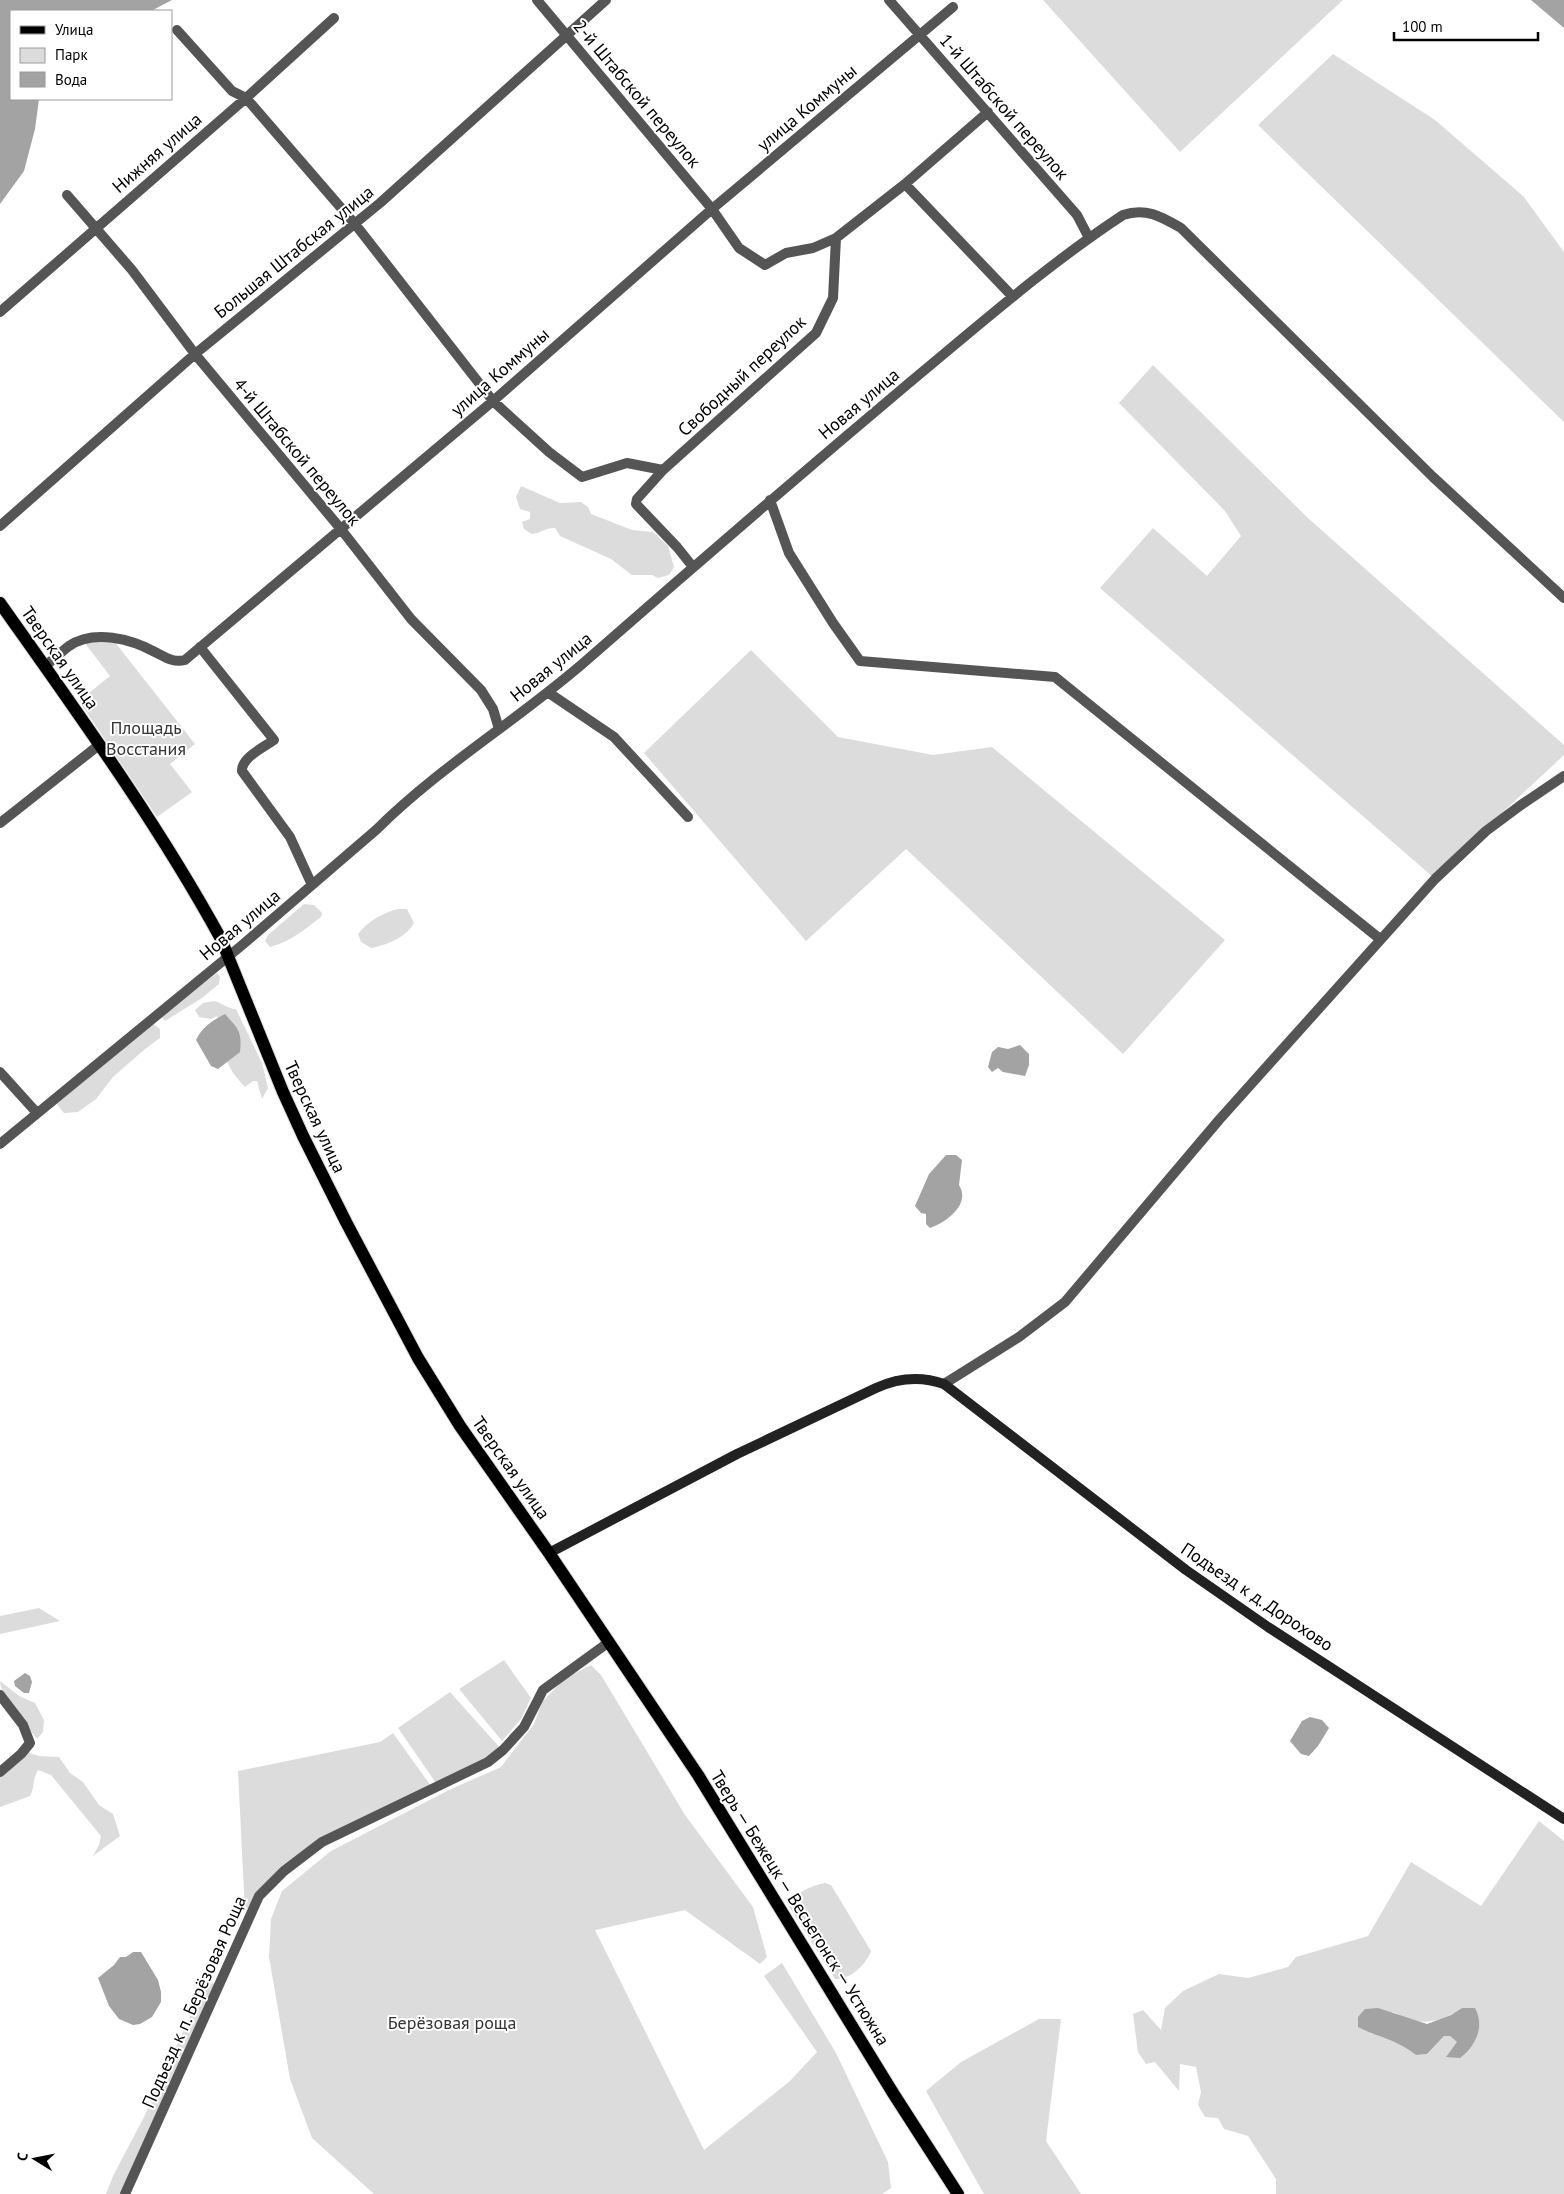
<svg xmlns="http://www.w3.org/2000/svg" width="1564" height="2194" font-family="'PT Sans',sans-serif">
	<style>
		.green { fill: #dcdcdc; fill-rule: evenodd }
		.water { fill: #a3a3a3 }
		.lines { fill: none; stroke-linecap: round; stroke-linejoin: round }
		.primary-casing { stroke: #dbdbdb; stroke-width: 14 }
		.street { stroke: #555; stroke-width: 10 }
		.secondary { stroke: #222; stroke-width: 10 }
		.primary { stroke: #000; stroke-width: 12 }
		.labels { text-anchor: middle; stroke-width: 4; stroke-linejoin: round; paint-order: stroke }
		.street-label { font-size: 18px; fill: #000; stroke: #fff }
		.park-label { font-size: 18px; fill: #333; stroke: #fff }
	</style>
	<rect width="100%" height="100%" fill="#fff"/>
	<path class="green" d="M1043,0H1343L1180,152Z
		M1333,54L1435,120L1523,196L1564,252V422L1258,125Z
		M1153,365L1309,519L1564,745V755L1433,877L1100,588L1153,528L1207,576L1241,536L1225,511L1119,403Z
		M521,486L560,503L581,502L588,507L591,514L632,530L653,532L668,546L674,567L669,575L658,578L652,575H632L611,559L560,536L555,528C548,527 540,533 532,534L524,529L522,522L530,519V512L520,509L516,497Z
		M114,641L195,744L170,764L192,792L157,817L79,701L110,676L84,642Z
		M751,650L838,737L933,755L992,747L1225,940L1123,1054L906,849L806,941L644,753Z
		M304,904L314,905L322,913L321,917C305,929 290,942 270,947L265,941L268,935Z
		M397,909H407L414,923C406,938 386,945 371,948L361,942L358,934C368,921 381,914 397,909Z
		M217,973L220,977L219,984L202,998L165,1021L161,1016Z
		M214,1001C222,1003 228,1009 236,1009L262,1063L268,1088L262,1099L257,1081H253L245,1087C238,1079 230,1071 227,1060C222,1046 224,1030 217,1016L211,1019L199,1017L195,1010L203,1003Z
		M153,1024L160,1029V1038L145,1049L113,1077L96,1099L78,1112L64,1113L56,1103Z
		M39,1608L60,1621L0,1634V1616Z
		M504,1660L531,1698L521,1719L502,1741L459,1689Z
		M591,1665L601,1675L685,1815L753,1907L767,1957L760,1964L685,1910L595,1930L704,2150L790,2081L817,2052L764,1976L782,1963L836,2053L888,2162L891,2188L882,2194H374L312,2138L290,2079L269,1957L271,1919L282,1891L331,1851L451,1789L501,1767L534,1724L542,1702L564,1679Z
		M0,1681L19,1696L35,1703L44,1720L43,1732L37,1739C28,1726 0,1696 0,1681Z
		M450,1692L501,1749L486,1761L436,1783L398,1728Z
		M393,1733L431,1786L319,1840L258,1893L245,1912L238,1771L380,1742Z
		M26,1752L39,1756L59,1757L70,1773L83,1782L99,1805L113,1814L120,1836L93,1856L99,1845L101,1836L51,1775L38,1770C32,1780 35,1787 30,1796L0,1807V1774Z
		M1539,1821L1564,1841V2194H1276V2179L1248,2136L1224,2129L1218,2118L1205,2117L1198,2105L1201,2092L1196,2067L1180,2064L1179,2091L1155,2062L1146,2064L1138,2052L1133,2014L1143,2010L1161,2030L1165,2008L1183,1991L1219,1974L1248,1978L1288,1967L1296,1957L1368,1936L1411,1862L1481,1906ZM1462,2008L1460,2058L1457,2042L1450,2036H1444L1427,2054L1416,2055L1402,2044L1370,2033L1393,2012C1419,2027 1437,2024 1462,2008Z
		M825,1883L831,1885L871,1951C866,1965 850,1980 835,1979L788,1905C797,1892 810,1886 825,1883Z
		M208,1982L215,1984L121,2194H106L113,2176L144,2117L204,1986Z
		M1039,2019H1061L1046,2141L1081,2194H984L926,2091L961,2062Z"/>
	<path class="water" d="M0,0H172L151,11H11V99H39L35,129L24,171L0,204Z
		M1531,0H1564V28Z
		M225,1014C239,1030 242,1031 240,1052L218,1069L211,1066L196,1040C203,1026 212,1021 225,1014Z
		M1020,1045L1029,1054V1065L1025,1076L1003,1072L998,1068L992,1072L988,1067L992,1052L998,1047L1008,1049Z
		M946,1155H956L962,1160L959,1185C971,1204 947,1222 930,1228L926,1224V1214L921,1213L915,1206L929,1174Z
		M25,1673L30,1676L32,1682L29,1693H24L15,1686L14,1681Z
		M1310,1717L1322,1720L1329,1728L1318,1746L1309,1756L1301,1754L1290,1741L1302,1721Z
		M133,1952H141L158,1980L161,1992V2002L152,2017L140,2024L133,2025L119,2019L109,2006L98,1978L114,1965L120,1957H126Z
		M1378,2008L1427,2024L1451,2015L1462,2008H1475C1485,2026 1476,2046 1460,2058L1446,2057L1457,2042L1450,2036H1444L1427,2054L1416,2055C1396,2039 1379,2038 1358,2027V2017L1365,2009Z"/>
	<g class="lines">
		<defs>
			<path id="primary" d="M0,603C77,712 157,822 221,939L283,1092L303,1136L346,1222L418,1358L460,1426L549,1553L698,1775L893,2093L958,2194"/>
		</defs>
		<use href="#primary" class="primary-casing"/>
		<path class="street" d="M537,0L712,209L739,248L765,265L786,253L813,248L836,238L905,184L988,112
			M889,0L1077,215L1089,238
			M177,30L232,91L246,98L355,224L493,401L549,452L582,477L627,463L663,470L816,333L833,298L836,238
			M905,184L1013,297
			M67,195L132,270L195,354L340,528L411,619L481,690L493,709L499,729
			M0,312L246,98L334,18
			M663,470L637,499L636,504L677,547L693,567
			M770,500L789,553L833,623L860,661L1055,677L1380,939
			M0,526L195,354L380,203L606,0
			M200,647L274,740C264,747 241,758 242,771L290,837L312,885
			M45,666C53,660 61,652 69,646C94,629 131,639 155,652C165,657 173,663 185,660L493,401L712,209L953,7
			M549,693L614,737L688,817
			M0,823L99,745
			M0,1072L37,1113
			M0,1144L241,946L376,830C440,766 520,719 588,659C694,566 801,474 909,383C979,325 1047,265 1123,215C1146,207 1162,217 1181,228L1433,477L1564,598
			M944,1384L1019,1337L1065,1302L1219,1120L1435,879L1486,831L1521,805L1564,776
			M0,1695L23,1725L30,1743L21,1754L0,1772
			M125,2194L259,1896L284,1871L322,1842L488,1762L503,1750L524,1727L543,1690L609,1642"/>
		<path class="secondary" d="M549,1553L737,1454L876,1388C898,1378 921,1376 944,1384L1186,1570L1268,1627L1564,1819"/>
		<use href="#primary" class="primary"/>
	</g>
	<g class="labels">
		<g class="street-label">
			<text transform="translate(637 94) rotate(50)" y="6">2-й Штабской переулок</text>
			<text transform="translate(1004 107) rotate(49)" y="6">1-й Штабской переулок</text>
			<text transform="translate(807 108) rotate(-40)" y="6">улица Коммуны</text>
			<text transform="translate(157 153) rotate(-41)" y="6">Нижняя улица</text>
			<text transform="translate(294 252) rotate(-39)" y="6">Большая Штабская улица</text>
			<text transform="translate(500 372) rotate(-41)" y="6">улица Коммуны</text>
			<text transform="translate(742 376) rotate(-43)" y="6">Свободный переулок</text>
			<text transform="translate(859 404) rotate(-40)" y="6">Новая улица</text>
			<text transform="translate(297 452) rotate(50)" y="6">4-й Штабской переулок</text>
			<text transform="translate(60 658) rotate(55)" y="6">Тверская улица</text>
			<text transform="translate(551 667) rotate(-39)" y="6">Новая улица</text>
			<text transform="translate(240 925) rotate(-40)" y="6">Новая улица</text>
			<text transform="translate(315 1117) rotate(65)" y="6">Тверская улица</text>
			<text transform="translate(511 1468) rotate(55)" y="6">Тверская улица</text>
			<text transform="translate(1257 1597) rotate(34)" y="6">Подъезд к д. Дорохово</text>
			<text transform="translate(800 1908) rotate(58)" y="6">Тверь — Бежецк — Весьегонск — Устюжна</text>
			<text transform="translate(194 2002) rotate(-66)" y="6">Подъезд к п. Берёзовая Роща</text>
		</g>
		<g class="park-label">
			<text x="146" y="734">Площадь<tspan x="146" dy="21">Восстания</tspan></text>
			<text x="452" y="2029">Берёзовая роща</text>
		</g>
	</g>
	<rect x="10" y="10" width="162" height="90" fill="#ffffff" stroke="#999999"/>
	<rect x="20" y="26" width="25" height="8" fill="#000000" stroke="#999999"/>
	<text x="55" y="35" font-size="15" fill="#000000">Улица</text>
	<rect x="20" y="48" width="25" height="15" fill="#dcdcdc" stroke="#999999"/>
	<text x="55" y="60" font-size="15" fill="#000000">Парк</text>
	<rect x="20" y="72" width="25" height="15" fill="#a3a3a3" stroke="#999999"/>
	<text x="55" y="85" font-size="15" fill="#000000">Вода</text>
	<g transform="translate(35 2159) rotate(280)" stroke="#ffffff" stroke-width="4" paint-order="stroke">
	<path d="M0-4L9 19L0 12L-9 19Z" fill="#000000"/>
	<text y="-8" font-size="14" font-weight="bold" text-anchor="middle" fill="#000000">С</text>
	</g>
	<path d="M1394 32v8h144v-8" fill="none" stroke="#000000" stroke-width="2.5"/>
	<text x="1402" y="32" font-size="15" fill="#000000" stroke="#ffffff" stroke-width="4" paint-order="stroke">100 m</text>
</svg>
